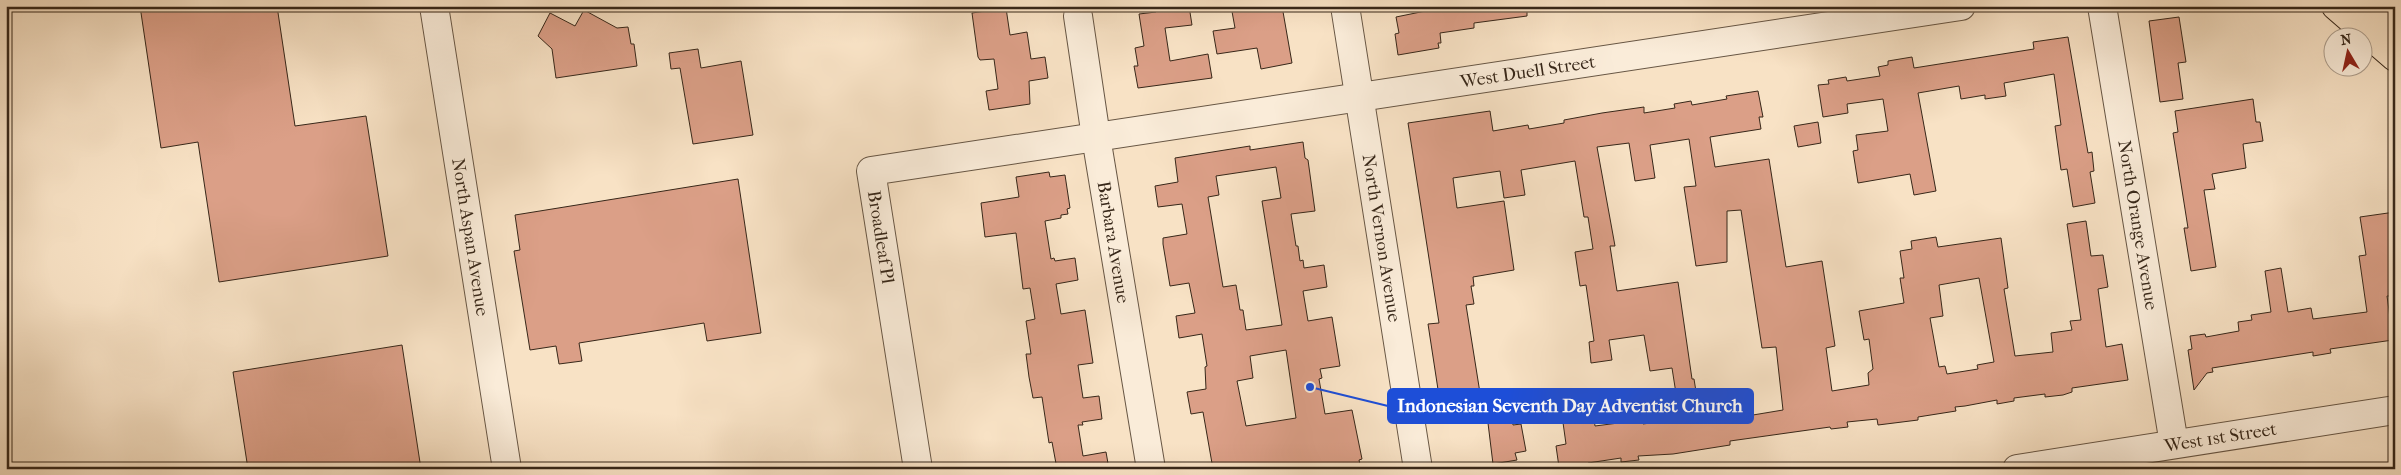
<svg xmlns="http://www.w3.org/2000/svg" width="2401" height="475" font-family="'IM FELL French Canon',serif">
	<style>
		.building { fill: #db9f87; stroke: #372719; fill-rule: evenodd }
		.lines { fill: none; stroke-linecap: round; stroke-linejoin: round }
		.minor-casing { stroke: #675644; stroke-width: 30 }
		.highway-casing { stroke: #372719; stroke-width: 30 }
		.minor { stroke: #faecd9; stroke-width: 28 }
		.highway { stroke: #f8e2c5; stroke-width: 28 }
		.labels { text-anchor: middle; stroke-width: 4; stroke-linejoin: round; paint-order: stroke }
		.street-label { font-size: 18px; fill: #372719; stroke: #faecd9 }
		.leader { fill: none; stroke: #1d4ed8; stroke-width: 2 }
		.callout-dot { fill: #1d4ed8; stroke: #faecd9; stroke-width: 2 }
		.callout { fill: #1d4ed8; stroke: #1d4ed8; stroke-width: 2 }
		.callout-label { font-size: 19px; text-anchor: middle; font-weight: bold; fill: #fff }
	</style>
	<rect width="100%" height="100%" fill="#f8e2c5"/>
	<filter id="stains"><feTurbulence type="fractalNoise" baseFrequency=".004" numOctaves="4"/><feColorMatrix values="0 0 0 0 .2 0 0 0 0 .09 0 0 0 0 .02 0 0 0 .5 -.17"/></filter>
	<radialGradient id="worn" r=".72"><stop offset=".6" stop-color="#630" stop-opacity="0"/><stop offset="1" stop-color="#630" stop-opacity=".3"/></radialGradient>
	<path class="building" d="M140,6H277L295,126L366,116L388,256L219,282L198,142L161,148Z
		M1156,6H1189L1192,25L1165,28L1170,61L1208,54L1212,78L1138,88L1134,66H1138L1135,48L1144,46L1139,14L1156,12Z
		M1231,6H1282L1292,63L1261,69L1257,48L1217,54L1213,31L1235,28Z
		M1450,6H1527V16L1474,23V28L1440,33L1441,43H1438L1439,48L1398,55L1395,34L1399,33L1396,17Z
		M1006,8L1010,35L1027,32L1031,59L1045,57L1048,78L1029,81L1030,104L989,110L986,91L998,89L994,59L980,60L978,57L972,13Z
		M584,10L617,28L628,27L631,44H634L637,66L556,78L552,49L538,36L550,13L575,26Z
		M2179,17L2186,62L2178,63L2183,99L2160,102L2149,21Z
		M2068,37L2088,153L2092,152L2094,171L2090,172L2095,203L2073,207L2067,169L2061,170L2055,126L2061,125L2054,74L2004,83L2006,96L1985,99V95L1961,99L1959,86L1918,93L1936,191L1914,195L1910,174L1858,183L1853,151L1858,150L1856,135L1888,131L1883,99L1847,104L1848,113L1823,117L1818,85L1829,84L1828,80L1846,77L1847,81L1880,76L1878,67L1888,65V61L1912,57L1914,68L2034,49L2033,42Z
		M698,49L701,68L741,61L753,135L693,144L680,68L671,69L669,53Z
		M1758,91L1763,117H1759L1761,129L1710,137L1715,167L1769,159L1786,267L1822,261L1835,346L1826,348L1832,391L1869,385L1868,373L1873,369L1869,339L1864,340L1859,311L1904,303L1900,278H1904L1900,251L1912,249L1911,241L1936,237L1938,247L2001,238L2008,288L2004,289L2015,356L2053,352L2051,333L2072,330L2070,321L2081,320L2067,224L2086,221L2091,256L2103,255L2108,287L2098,289L2106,347L2122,344L2128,380L2072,388V392L2063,395L2045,397V394L2014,398V401L1997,404V400L1965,406L1955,407L1956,411L1918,417V420L1878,425L1877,419L1847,422L1848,427L1831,429L1830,427L1730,441V445L1673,454L1638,456L1639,460L1621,462V458L1588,463L1589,467H1559L1556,446L1566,444L1559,394L1590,389L1595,426L1642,420L1643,424L1680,419L1672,368L1650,371L1644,335L1609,340L1612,360L1591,363L1589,342L1594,341L1586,285L1580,286L1575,252L1593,249L1588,217H1584L1575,161L1521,170L1525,195L1504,198L1500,171L1453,178L1457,208L1504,201L1514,270L1473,277L1474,286H1471L1474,304L1466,305L1480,393L1466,396L1459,394L1439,396L1428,324L1439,323L1408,123L1490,111L1493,131L1528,125L1529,129L1564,123V120L1602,113L1644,107V113L1675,108L1674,104L1691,101L1692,105L1727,99L1726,96ZM1689,139L1696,186L1684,187L1696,266L1727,262V211L1741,210L1762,348L1776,347L1783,410L1753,415L1751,404L1740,406V404L1699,410L1694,379H1692L1678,282L1617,291L1610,246H1615L1597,147L1629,143L1635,181L1655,178L1650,145ZM1979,278L1994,362L1977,365L1978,369L1947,374L1945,366L1939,367L1930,318L1943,316L1939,285Z
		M2253,99L2256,122H2260L2263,141L2243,144L2246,168L2212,174L2215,189L2204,190L2216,267L2191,271L2184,228H2188L2173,133L2178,132L2175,111Z
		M1818,122L1821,143L1798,147L1794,126Z
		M1303,142L1305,158L1308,160L1315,211L1291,214L1296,246H1298L1300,261L1303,260L1304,268L1324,265L1327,287L1303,291L1308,321L1332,317L1340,366L1320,369L1322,378L1319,379L1325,414L1352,410L1362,459L1359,460L1361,469H1310L1309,464L1279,469H1267L1266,464L1237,469H1213L1203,412L1191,414L1187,392L1206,389L1205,367L1207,366L1202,334L1179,338L1176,316L1195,313L1189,283L1170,286L1163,244V238L1187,234L1182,204L1158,207L1155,186L1178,182L1175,158L1250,146V150ZM1276,167L1281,198L1262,201L1282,325L1246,330L1243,310H1240L1236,285L1223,287L1208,197L1219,195L1216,176ZM1286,350L1296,418L1246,426L1237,381L1253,378L1250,356Z
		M1049,172L1050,177L1065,175L1070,208L1067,209L1068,214L1061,215V218L1045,221L1051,259L1054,258L1055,261L1075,258L1078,280L1056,284L1061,314L1085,310L1093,363L1078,365L1083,398L1099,396L1102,419L1082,422L1083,425H1078L1083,456L1106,452L1109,469H1057L1052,442L1049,443L1042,397L1033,398L1029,377L1026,354H1031L1026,321L1035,319L1030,288L1023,289L1016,233L985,237L981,203L1019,197L1016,177Z
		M738,179L761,333L707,341L704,323L579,343L582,361L559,364L556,346L530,350L514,251L520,250L515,215Z
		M2395,212V296H2387L2393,340L2330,349L2331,353L2313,356V352L2212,368L2213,372L2207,373L2194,390L2188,350L2192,349L2190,336L2205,334L2206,337L2239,331L2238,322L2252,320L2251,315L2271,312L2265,271L2281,268L2288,312L2311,308L2313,319L2367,312L2359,256L2366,255L2360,217Z
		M402,345L421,469H248L233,372Z
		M1507,412L1508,416H1512L1513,425L1521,424L1526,451L1515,453L1517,460L1493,464L1487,415Z"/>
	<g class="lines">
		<defs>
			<g id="minor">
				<path id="s1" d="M434,6L507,469"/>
				<path id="s2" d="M1345,6L1418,469"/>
				<path id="s3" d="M2102,6L2174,444"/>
				<path id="s4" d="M1078,16L1096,137L1151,469"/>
				<path id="s5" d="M918,469L871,171L1961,6"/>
				<path id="s6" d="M2017,469L2395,410"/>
			</g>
			<path id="highway" d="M2336,6L2395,57
				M2376,6L2395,22"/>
		</defs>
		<use href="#minor" class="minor-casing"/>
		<use href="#highway" class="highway-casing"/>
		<use href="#minor" class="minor"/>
		<use href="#highway" class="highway"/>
	</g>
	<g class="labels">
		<g class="street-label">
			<text dy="6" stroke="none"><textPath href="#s5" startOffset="966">West Duell Street</textPath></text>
			<text dy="6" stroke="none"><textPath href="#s3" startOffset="222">North Orange Avenue</textPath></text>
			<text transform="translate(881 237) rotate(81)" y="6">Broadleaf Pl</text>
			<text dy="6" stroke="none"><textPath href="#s1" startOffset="234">North Aspan Avenue</textPath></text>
			<text dy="6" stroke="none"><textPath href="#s2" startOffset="235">North Vernon Avenue</textPath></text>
			<text dy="6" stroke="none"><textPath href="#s4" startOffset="229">Barbara Avenue</textPath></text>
			<text dy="6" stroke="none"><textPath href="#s6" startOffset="206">West 1st Street</textPath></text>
		</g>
	</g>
	<path class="leader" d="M1310 387L1388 406"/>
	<circle class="callout-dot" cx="1310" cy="387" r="5"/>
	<rect class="callout" x="1388" y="389" width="365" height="34" rx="5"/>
	<g class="callout-label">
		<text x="1570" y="412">Indonesian Seventh Day Adventist Church</text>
	</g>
	<rect width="2401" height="475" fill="none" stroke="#f8e2c5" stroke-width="25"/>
	<rect x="8" y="8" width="2386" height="460" fill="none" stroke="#372719" stroke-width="2.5"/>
	<rect x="12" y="12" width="2376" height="450" fill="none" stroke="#372719"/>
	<g transform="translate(2348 52) rotate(351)"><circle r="24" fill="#faecd9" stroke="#ac9d8c"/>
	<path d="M0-4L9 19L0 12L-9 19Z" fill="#8f2418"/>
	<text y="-8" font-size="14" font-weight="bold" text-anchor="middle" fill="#372719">N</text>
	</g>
	<rect width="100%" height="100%" filter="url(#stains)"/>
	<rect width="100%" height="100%" fill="url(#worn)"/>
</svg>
